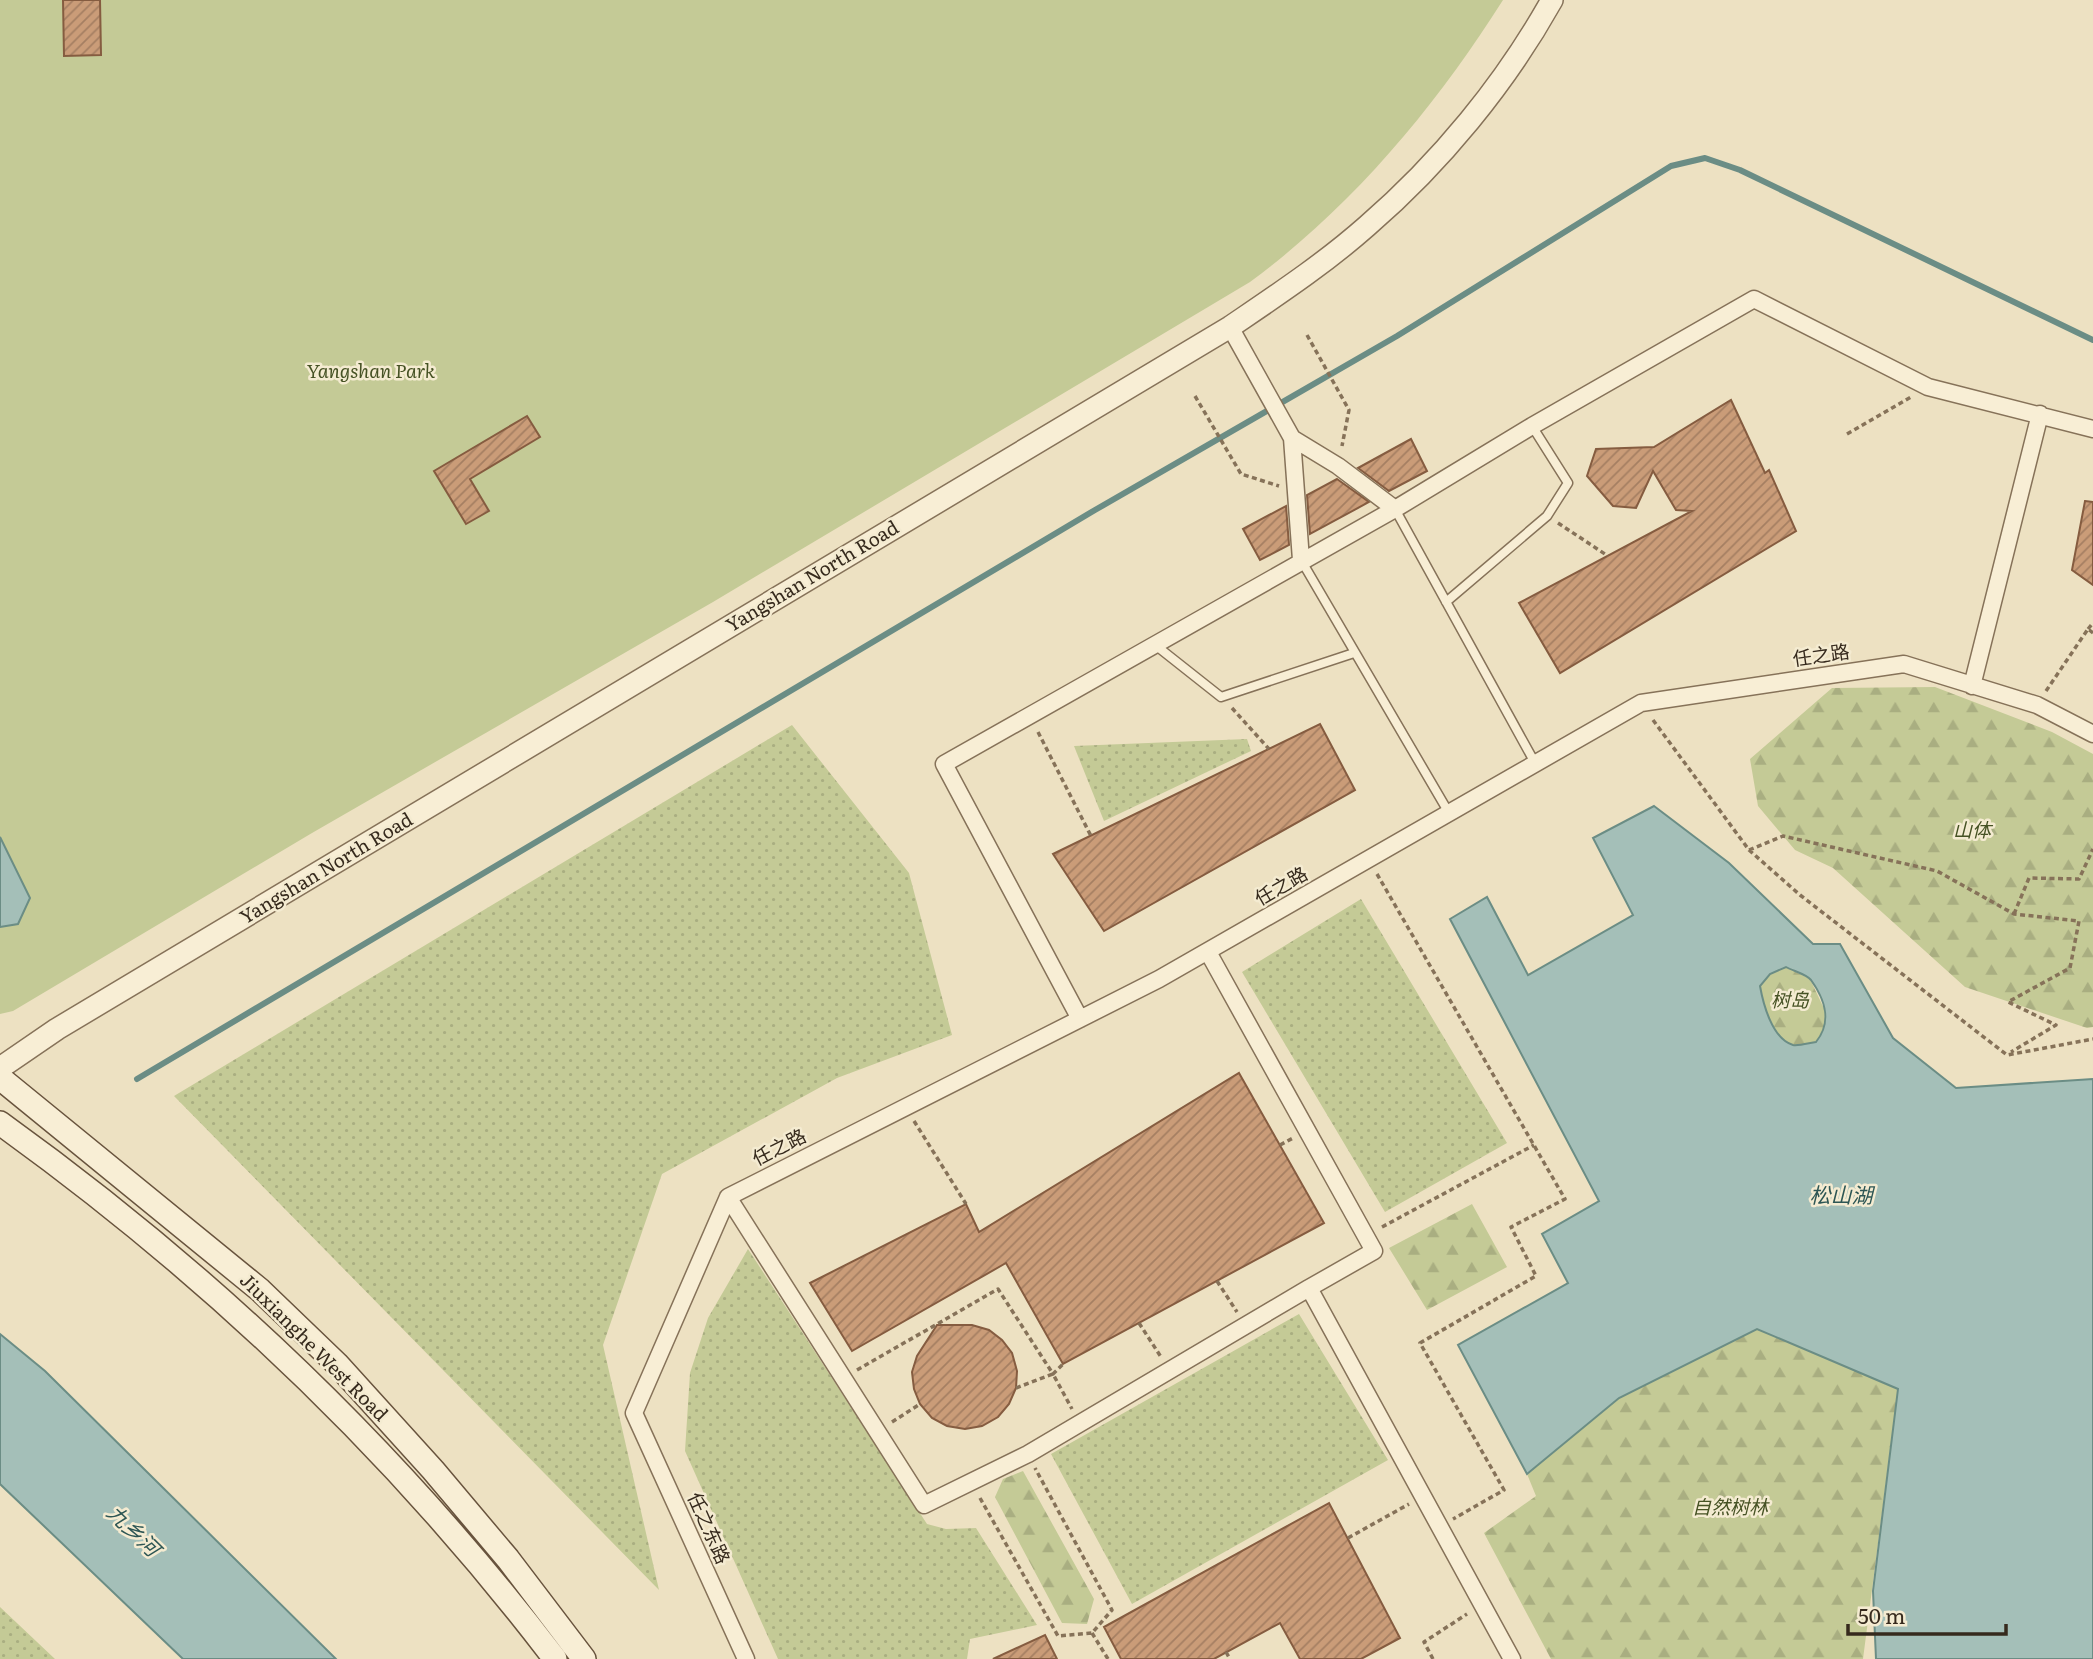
<svg xmlns="http://www.w3.org/2000/svg" width="2093" height="1659" font-family="Literata,'Noto Sans SC',serif">
	<style>
		.grass { fill: url(#grass-dots) }
		.forest { fill: url(#forest-firs) }
		.park { fill: #c4ca96 }
		.water { fill: #a4bfb8; stroke: #6b8d85; stroke-width: 2; fill-rule: evenodd }
		.lines { fill: none; stroke-linecap: round; stroke-linejoin: round }
		.stream { stroke: #6b8d85; stroke-width: 6 }
		.building { fill: url(#building-hatch); stroke: #855c40; stroke-width: 2 }
		.service-casing { stroke: #867259; stroke-width: 11 }
		.minor-casing { stroke: #867259; stroke-width: 19 }
		.tertiary-casing { stroke: #867259; stroke-width: 24 }
		.secondary-casing { stroke: #68533d; stroke-width: 26 }
		.path { stroke: #867259; stroke-width: 3.5; stroke-dasharray: 5 3.5; stroke-linecap: butt }
		.service { stroke: #f8eed5; stroke-width: 8 }
		.minor { stroke: #f8eed5; stroke-width: 16 }
		.tertiary { stroke: #f8eed5; stroke-width: 21 }
		.secondary { stroke: #f8eed5; stroke-width: 23 }
		.labels { text-anchor: middle; stroke-width: 5; stroke-linejoin: round; paint-order: stroke }
		.park-label { font-size: 19px; font-style: italic; fill: #465224; stroke: #f4ebd1 }
		.street-label { font-size: 19px; fill: #362a1d; stroke: #f4ebd1 }
		.water-label { font-size: 21px; font-style: italic; fill: #2d5654; stroke: #f4ebd1 }
	</style>
	<defs>
		<pattern id="grass-dots" width="8" height="8" patternUnits="userSpaceOnUse" patternTransform="scale(1.75)"><rect width="8" height="8" fill="#c4ca96"/><path d="M2 2h.1M6 6h.1" fill="none" stroke="#a9ae81" stroke-width="1.8" stroke-linecap="round"/></pattern>
		<pattern id="forest-firs" width="22" height="20" patternUnits="userSpaceOnUse" patternTransform="scale(1.75)"><rect width="22" height="20" fill="#c4ca96"/><path d="M5 1l3.5 6h-7zM16 11l3.5 6h-7z" fill="#a9ae81"/></pattern>
		<pattern id="building-hatch" width="6" height="6" patternUnits="userSpaceOnUse" patternTransform="scale(1.75)"><rect width="6" height="6" fill="#ca9c78"/><path d="M-1 1l2-2M0 6l6-6M5 7l2-2" fill="none" stroke="#a57f62"/></pattern>
	</defs>
	<rect width="100%" height="100%" fill="#ede1c2"/>
	<path class="grass" d="M792,725L909,873L952,1035L837,1078L662,1174L603,1345L659,1590L174,1096Z
		M1247,739L1251,751L1104,821L1074,746Z
		M1361,899L1507,1143L1385,1212L1242,972Z
		M748,1249L927,1524L946,1529L976,1528L1037,1625L970,1639L967,1659H778L685,1451L690,1373L708,1318Z
		M1299,1314L1388,1460L1132,1604L1051,1454Z
		M0,1607L55,1659H0Z"/>
	<path class="forest" d="M1935,687L2052,732L2093,754V1027L2087,1028L1965,987L1833,868L1795,850L1758,806L1750,759L1832,688Z
		M1786,967L1810,979L1828,1017L1826,1030L1816,1042C1810,1043 1800,1046 1793,1045C1772,1040 1763,1004 1760,986L1770,974Z
		M1472,1204L1507,1267L1427,1310L1389,1248Z
		M1757,1329L1821,1352L1898,1389L1863,1659H1551L1484,1533L1536,1496L1527,1474L1580,1425L1698,1345Z
		M1023,1471L1094,1599L1087,1624L1062,1623L995,1497L1003,1479Z"/>
	<path class="park" d="M0,0H1503C1436,106 1352,207 1250,282L713,602L312,833L13,1011L0,1014Z"/>
	<path class="water" d="M1654,806L1729,863L1813,944H1840L1893,1038L1956,1088L2093,1079V1659H1876L1873,1591L1898,1389L1757,1329L1619,1398L1527,1474L1458,1345L1568,1283L1542,1234L1599,1201L1450,919L1487,897L1528,975L1633,915L1593,838ZM1786,967C1793,971 1806,974 1811,980C1826,1001 1832,1022 1816,1042C1809,1043 1799,1046 1793,1045C1772,1039 1763,1003 1760,986L1770,974Z
		M0,837L30,898L18,924L0,927Z
		M0,1334L45,1371L336,1659H183L0,1484Z"/>
	<g class="lines">
		<path class="stream" d="M137,1079L1095,510L1397,336L1671,166L1705,158L1740,170L2093,340"/>
	</g>
	<path class="building" d="M63,0H100L101,55L64,56Z
		M1731,400L1765,473L1769,470L1796,531L1560,673L1519,603L1692,511L1676,510L1653,471L1636,508L1613,506L1587,476L1596,449L1654,447Z
		M527,416L540,437L470,479L489,511L466,524L434,471Z
		M1411,439L1427,471L1389,491L1358,468Z
		M1337,479L1369,502L1310,534L1307,495Z
		M2085,501L2093,502V585L2072,570Z
		M1286,506L1289,545L1260,560L1243,529Z
		M1320,724L1355,790L1104,931L1053,854Z
		M1239,1073L1324,1223L1063,1364L1006,1263L852,1351L810,1283L966,1204L979,1232Z
		M937,1325H972L989,1330L1002,1340L1012,1353L1017,1371L1016,1388L1009,1404L998,1417L982,1426L965,1429L947,1426L932,1418L920,1404L914,1389L912,1372L917,1356Z
		M1329,1503L1400,1638L1361,1659H1300L1280,1623L1214,1659H1121L1104,1627Z
		M1045,1635L1057,1659H993Z"/>
	<g class="lines">
		<defs>
			<path id="service" d="M1395,509L1535,763
				M1301,560L1449,813
				M1446,602L1547,516L1568,483L1532,426
				M1154,644L1221,697L1354,653"/>
			<path id="minor" d="M1230,327L1292,438L1301,560
				M1292,438L1338,466L1395,509
				M1972,686L2040,414
				M1208,952L1374,1251L1309,1288L1512,1659
				M1080,1019L944,764L1395,509L1532,426L1754,299L1928,387L2093,429
				M728,1197L924,1505L1028,1454L1309,1288
				M746,1659L634,1413L728,1197L1159,979L1641,703L1904,664L2037,705L2093,734"/>
			<path id="tertiary" d="M0,1068L57,1029L1230,327C1277,295 1324,264 1367,226C1440,163 1505,84 1552,0"/>
			<path id="secondary" d="M0,1078L260,1290L337,1364L433,1470L508,1559L584,1659
				M0,1123C210,1274 398,1453 555,1659"/>
		</defs>
		<use href="#service" class="service-casing"/>
		<use href="#minor" class="minor-casing"/>
		<use href="#tertiary" class="tertiary-casing"/>
		<use href="#secondary" class="secondary-casing"/>
		<path class="path" d="M1307,335L1349,410L1342,446
			M1195,396L1241,474L1279,486
			M1847,434L1911,397
			M1558,523L1608,556
			M2088,629L2093,623
			M2046,691L2088,629L2093,633
			M1232,708L1269,749
			M1653,720L1749,850L1800,895L2007,1055L2093,1039
			M1038,732L1091,836
			M1749,850L1783,836L1937,871L2014,914L2079,921L2070,968L2008,1002L2056,1025L2011,1052
			M1377,874L1565,1199L1511,1227L1536,1276L1420,1343L1504,1490L1453,1519
			M2014,914L2029,878L2079,879L2093,849
			M914,1121L966,1204
			M1280,1145L1293,1138
			M1382,1227L1534,1145
			M1217,1281L1237,1312
			M1139,1323L1161,1357
			M857,1370L998,1289L1053,1374L1063,1364
			M1016,1388L1053,1374L1072,1409
			M892,1422L920,1404
			M980,1498L1058,1636L1092,1633L1112,1610L1035,1468
			M1348,1538L1409,1504
			M1092,1633L1108,1659
			M1226,1652L1230,1659
			M1433,1659L1424,1642L1467,1614"/>
		<use href="#service" class="service"/>
		<use href="#minor" class="minor"/>
		<use href="#tertiary" class="tertiary"/>
		<use href="#secondary" class="secondary"/>
	</g>
	<g class="labels">
		<g class="park-label">
			<text x="371" y="378">Yangshan Park</text>
			<text x="1972" y="837">山体</text>
			<text x="1790" y="1007">树岛</text>
			<text x="1730" y="1514">自然树林</text>
		</g>
		<g class="street-label">
			<text transform="translate(812 576) rotate(-31)" y="7">Yangshan North Road</text>
			<text transform="translate(1821 655) rotate(-8)" y="7">任之路</text>
			<text transform="translate(326 868) rotate(-31)" y="7">Yangshan North Road</text>
			<text transform="translate(1281 886) rotate(-30)" y="7">任之路</text>
			<text transform="translate(779 1147) rotate(-27)" y="7">任之路</text>
			<text transform="translate(314 1347) rotate(45)" y="7">Jiuxianghe West Road</text>
			<text transform="translate(709 1528) rotate(66)" y="7">任之东路</text>
		</g>
		<g class="water-label">
			<text x="1841" y="1203">松山湖</text>
			<text transform="translate(133 1531) rotate(44)" y="7">九乡河</text>
		</g>
	</g>
	<path d="M1848 1624v10h158v-10" fill="none" stroke="#362a1d" stroke-width="3.5"/>
	<text x="1858" y="1624" font-size="21" fill="#362a1d" stroke="#f4ebd1" stroke-width="5" paint-order="stroke">50 m</text>
</svg>
